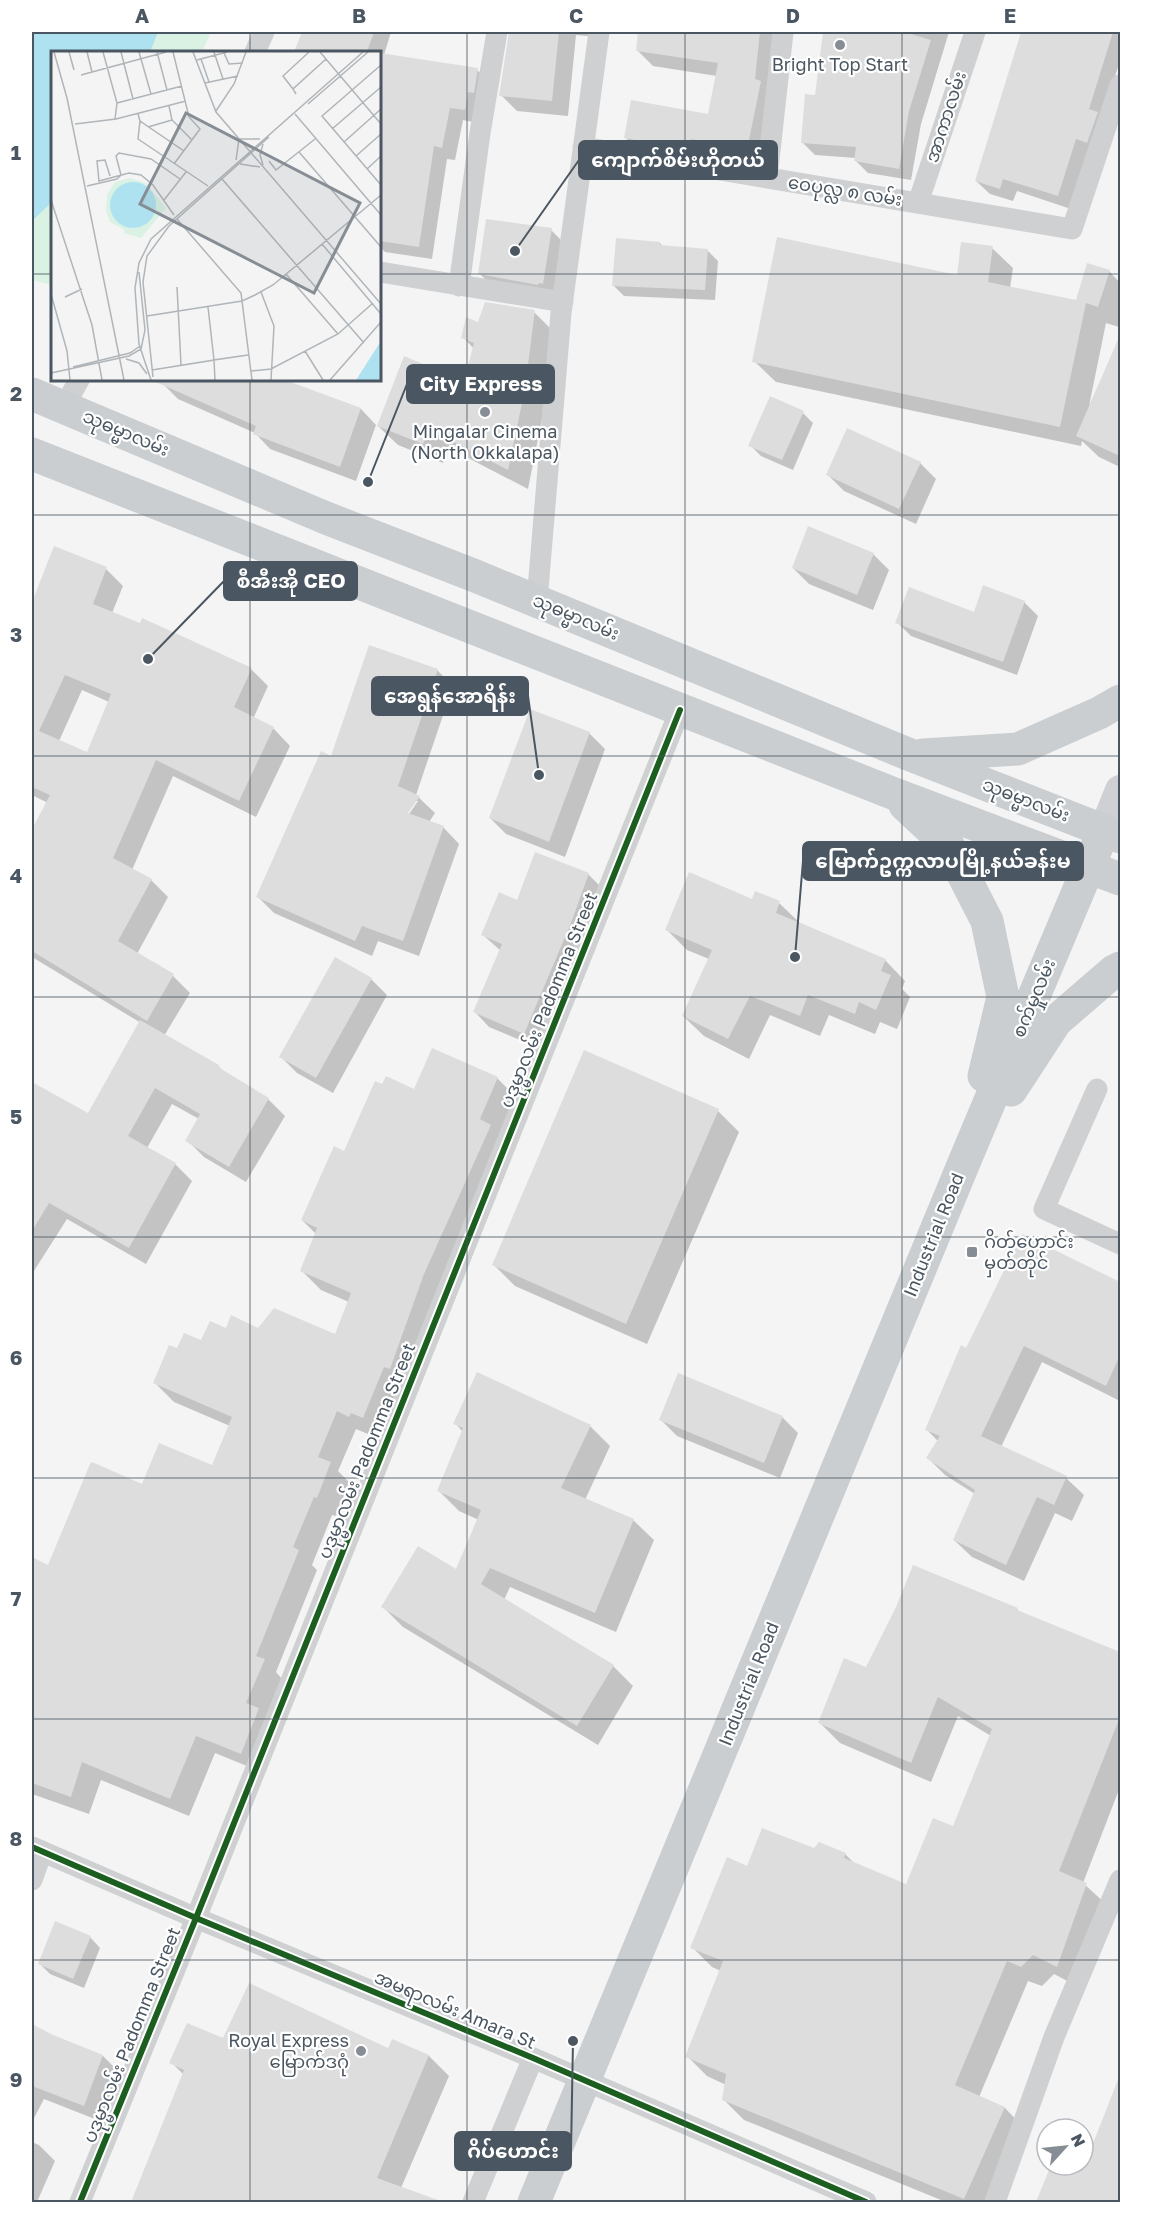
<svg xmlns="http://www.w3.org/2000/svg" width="1152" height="2234" font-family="'Golos Text','Noto Sans Myanmar',sans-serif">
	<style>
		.green { fill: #d9f2e3 }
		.water { fill: #aee2f0 }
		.shadow { fill: #0003; fill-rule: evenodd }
		.building { fill: #ddddde; fill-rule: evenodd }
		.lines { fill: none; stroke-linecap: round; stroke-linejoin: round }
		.street { stroke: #ced0d2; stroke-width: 21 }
		.secondary { stroke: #ced0d4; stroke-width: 30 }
		.primary { stroke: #caced1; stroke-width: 33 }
		.cycleway-casing { stroke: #fff; stroke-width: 10 }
		.cycleway { stroke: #1b5e20; stroke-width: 6 }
		.grid { fill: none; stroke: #4a5661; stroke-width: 1.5; stroke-opacity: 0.55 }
		.poi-dot { fill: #868d94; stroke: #fff; stroke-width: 2 }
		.labels { text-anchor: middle; stroke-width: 4.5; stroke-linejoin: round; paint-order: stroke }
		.poi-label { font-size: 18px; fill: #4a5661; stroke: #fff }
		.street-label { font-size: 18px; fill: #4a5661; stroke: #fff }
		.inset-road { fill: none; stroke: #b0b5b9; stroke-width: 1.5 }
		.view { fill: #868d94; fill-opacity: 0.15; stroke: #868d94; stroke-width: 3 }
		.inset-edge { fill: none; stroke: #4a5661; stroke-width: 3 }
		.leader { fill: none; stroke: #4a5661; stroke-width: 2 }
		.callout-dot { fill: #4a5661; stroke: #fff; stroke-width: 2 }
		.callout { fill: #4a5661; stroke: #4a5661; stroke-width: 2 }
		.callout-label { font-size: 20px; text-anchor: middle; font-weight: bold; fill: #fff }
		.neatline { fill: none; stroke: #4a5661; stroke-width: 2 }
		.grid-label { font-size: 20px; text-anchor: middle; font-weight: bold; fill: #4a5661 }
	</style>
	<rect width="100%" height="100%" fill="#f4f4f4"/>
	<path class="green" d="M32,32H211L202,52H52V285L32,280Z"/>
	<path class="water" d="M32,32H158L150,52H52V202L32,221Z"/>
	<path class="shadow" d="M303,32H391L384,55L477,70L491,83L478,123L463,120L455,160L447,159L432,259L385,252L380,247V196L394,197L380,191V52H295Z
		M510,32H599L598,37L576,35L568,116L517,111L501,95Z
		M640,32H777L763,165L706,153L704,165L641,153L626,138L710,116L717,76L653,66L637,50Z
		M825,32H876L873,91L891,32H949L921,124L911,180L868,173L855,160L856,158L815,155L803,143L817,96Z
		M1022,32H1120V61L1071,209L1017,191L1013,201L990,194L976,181Z
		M551,230L567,246L559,299L495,289L479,273Z
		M660,243L663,247L707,250L718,261L715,300L624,296L613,285Z
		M992,248L1013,268L1010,288L1076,302L1109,271L1120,283V321L1119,327L1106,323L1089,406L1118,344L1120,345V467L1099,457L1082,441L1081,446L776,382L755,362L958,277Z
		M534,312L554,332L544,409L528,489L449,448L443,463L398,445L378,426L465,383L474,349L463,337L479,324Z
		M164,380H280L361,409L376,425L356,481L270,449L255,433L178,399L162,383Z
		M803,413L813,423L793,470L761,456L750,445Z
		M920,463L936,479L916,524L844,491L828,475Z
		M55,548L106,569L123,586L112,613L251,669L268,686L253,719L274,729L290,746L256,817L173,776L132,870L151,880L168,897L137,954L173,976L190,993L164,1036L218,1066L225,1073L268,1099L285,1116L246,1182L204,1157L187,1140L199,1119L172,1104L147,1148L175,1164L192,1181L146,1264L67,1219L32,1274V1083L88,1115L141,1023L32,957V833L48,803L32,795V606ZM82,690L109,702L87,754L59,741Z
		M873,554L889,570L873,610L809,584L793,568Z
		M1024,602L1038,616L1017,675L911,636L897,622L975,614Z
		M437,670L453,686L416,795L435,813L429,822L443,827L459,844L419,956L378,941L372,956L274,913L258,897L332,758ZM414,801H418L405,820L403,819Z
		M589,733L605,749L565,857L506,834L490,818Z
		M588,874L603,889L539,1048L489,1027L475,1012L501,951L483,935L518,902Z
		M753,901L779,903L800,923L885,960L905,981L902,989L910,997L897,1029L880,1022L875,1034L829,1015L820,1036L770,1015L749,1059L704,1036L683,1016L709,959L687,950L667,930Z
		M371,979L387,995L333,1093L297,1073L281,1057Z
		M497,1078L516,1097L382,1436L370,1430L368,1434L356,1429L338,1471L349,1482L336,1516L332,1515L312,1565L317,1570L276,1672L282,1679L259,1771L215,1753L189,1816L101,1780L89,1814L32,1794V1559L49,1567L143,1486L213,1467L230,1426L174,1402L155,1383L178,1350L202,1342L226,1330H259L336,1336L349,1302L321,1290L302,1271L316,1234L302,1220L344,1153L415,1091Z
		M718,1111L739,1132L647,1344L515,1286L494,1265Z
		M1023,1236L1120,1284V1401L1042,1362L1001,1447L1066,1478L1084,1495L1072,1521L1055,1513L1024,1581L972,1557L954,1540L975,1494L945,1475L927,1457L938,1441L927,1430Z
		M782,1417L798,1433L780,1478L677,1436L661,1420Z
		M455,1423L590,1426L610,1446L585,1500L633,1520L654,1540L616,1632L510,1587L504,1600L613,1666L633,1686L598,1745L403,1627L383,1607L457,1572L479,1520L459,1511L439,1491L463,1432Z
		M1017,1609L1021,1614L1120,1654V1787L1083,1883L1107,1905L1077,1986L1054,1974L1042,1986L1028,1981L979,2097L1005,2108L1025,2129L991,2202H946L744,2120L724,2100L726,2085L707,2076L687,2056L721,1971L712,1967L692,1947L748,1868L814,1850L845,1854L855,1864L907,1886L954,1828L991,1736L958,1716L931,1782L840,1743L820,1723L867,1669Z
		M90,1937L100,1948L84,1988L50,1974L40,1964Z
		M32,2026L52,2037L103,2056L119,2072L100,2121L44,2099L32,2122Z
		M224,2040L389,2050L429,2056L449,2076L401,2188L437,2202H133L184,2075L171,2062Z
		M1120,2078V2202H1038L1053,2165H1083V2139L1095,2143Z
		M32,2142L39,2145L55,2161L37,2202H32Z"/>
	<path class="building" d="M302,32H374L367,52H294Z
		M509,32H559L552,101L499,96Z
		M638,32H760L755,79L761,81L747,150L691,139L689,150L624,138L631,100L708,114L718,63L636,51Z
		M823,32H904L931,40L909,111L899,169L854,161L856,147L801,143L805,94L815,95Z
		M1021,32H1113L1089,109L1098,112L1087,143L1076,139L1058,196L1003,179L1000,189L975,181Z
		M380,53L478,68L474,93L468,92L465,110L450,108L442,148L434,146L419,247L380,241Z
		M486,219L552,228L543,284L539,283L538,285L478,274Z
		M777,237L957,275L961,242L993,246L988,282L1076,300L1087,263L1110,270L1098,307L1086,303L1060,427L752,362Z
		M616,238L660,242V245L708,249L705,290L612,286Z
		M485,302L535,310L525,389L508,470L429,429L423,444L377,426L404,356L464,381L474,343L461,338L466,317L478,322Z
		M1120,335V456L1076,436Z
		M151,380H285L361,408L340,467L253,434L256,426Z
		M770,396L804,411L782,460L748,446Z
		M847,428L921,462L899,509L826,475Z
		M808,526L874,553L857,595L792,568Z
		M54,546L107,567L93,604L140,623L142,618L252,668L234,707L274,727L239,801L156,760L113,858L152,879L118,941L174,974L147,1021L32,951V829L50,795L32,787V602ZM65,675L111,694L87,752L39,731Z
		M983,585L1025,601L1003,662L895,623L909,587L974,612Z
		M369,645L438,669L398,786L420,796L408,813L444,826L403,941L362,926L355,941L256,897L321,751L331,756Z
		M530,709L590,732L549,842L489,818Z
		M535,852L589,873L571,923L524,1034L473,1012L502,944L481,935L499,892L517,900Z
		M689,872L752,899L755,891L780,901L776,913L886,959L881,971L891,975L876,1010L859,1002L855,1014L808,995L800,1016L750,996L728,1039L682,1016L712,950L665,930Z
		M335,957L372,978L316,1078L279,1057Z
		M140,1020L219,1065L218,1067L269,1098L229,1167L185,1141L200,1114L155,1088L128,1136L176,1163L129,1248L49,1203L32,1231V1082L88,1113Z
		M432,1048L498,1077L480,1119L491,1125L424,1274L390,1369L384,1367L363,1418L351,1413L349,1417L337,1411L318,1457L331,1462L317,1498L314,1497L293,1547L299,1550L256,1656L265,1659L246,1703L259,1708L241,1754L196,1736L170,1799L82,1762L71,1797L32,1783V1557L48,1565L90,1464L92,1462L142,1484L159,1443L212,1465L232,1417L153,1383L169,1345L177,1348L184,1333L201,1340L210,1321L226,1328L231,1315L258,1328L274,1308L335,1334L351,1293L300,1271L317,1228L301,1220L334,1146L344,1151L375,1081L382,1084L386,1076L414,1089Z
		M584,1050L719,1109L626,1324L492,1265Z
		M1022,1234L1120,1282V1355L1106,1386L1024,1346L981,1436L1067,1476L1054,1505L1037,1497L1006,1565L953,1540L975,1490L926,1458L940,1436L925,1430L961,1345L966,1348Z
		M477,1372L591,1425L561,1488L634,1519L595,1613L490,1568L481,1584L614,1665L577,1726L381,1607L418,1546L456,1569L481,1510L437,1491L463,1428L453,1424Z
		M678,1373L783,1416L764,1463L659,1420Z
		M913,1565L1018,1608L1017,1610L1120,1652V1717L1059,1871L1087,1883L1057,1967L1033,1955L1021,1967L1007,1961L955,2085L1005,2107L964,2199L722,2100L726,2074L685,2057L723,1961L690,1948L727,1857L747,1866L762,1828L814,1848L819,1842L846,1853L844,1858L906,1884L933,1818L953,1826L992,1729L938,1697L911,1763L818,1723L844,1658L866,1667L896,1607Z
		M55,1921L91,1936L73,1979L38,1964Z
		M249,1983L388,2048L392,2039L429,2055L377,2178L438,2200V2202H131L184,2070L169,2063L187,2023L223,2038Z
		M32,2024L53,2035L103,2055L84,2106L32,2086Z
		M1119,2077L1120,2202H1036L1051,2165H1083V2137L1094,2141Z"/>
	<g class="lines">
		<path class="street" d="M255,52L264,32
			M583,147L1072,229L1120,85
			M767,178L783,32
			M918,203L975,32
			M380,272L563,302
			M459,286L480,133L497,32
			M64,407L79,380
			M537,601L561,313L599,32
			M1097,1089L1044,1209L1120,1244
			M32,1847L196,1918L533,2058L866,2202
			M32,1880L42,1852
			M80,2202L196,1918L680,710
			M473,2202L533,2058
			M995,2202L1054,2037L1120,1880"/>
		<path class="secondary" d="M1104,830L1120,790"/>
		<path class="primary" d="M32,394L326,518L473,575L908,754L1120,837
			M32,454L892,793L1120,879
			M923,755L1018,749L1099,713L1120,701
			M905,805L948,845L987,921L1003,997L984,1076
			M1011,1090L1056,1021L1114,971L1120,968
			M534,2202L963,1165L1104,830"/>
		<defs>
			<path id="cycleway" d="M32,1847L196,1918L533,2058L866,2202
				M80,2202L196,1918L680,710"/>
		</defs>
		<use href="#cycleway" class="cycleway-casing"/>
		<use href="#cycleway" class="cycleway"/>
	</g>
	<path class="grid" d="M250,32V52M467,32V2202M685,32V2202M902,32V2202M32,274H52M380,274H1120M250,380V2202M32,515H1120M32,756H1120M32,997H1120M32,1237H1120M32,1478H1120M32,1719H1120M32,1960H1120"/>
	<g class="poi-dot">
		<circle cx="840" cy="45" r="6"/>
		<circle cx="485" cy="412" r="6"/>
		<rect x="966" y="1246" width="12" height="12" rx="3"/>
		<circle cx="361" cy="2051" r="6"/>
	</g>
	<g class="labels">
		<g class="poi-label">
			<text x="840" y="71">Bright Top Start</text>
			<text x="485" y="438">Mingalar Cinema<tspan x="485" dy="21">(North Okkalapa)</tspan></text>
			<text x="984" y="1248" text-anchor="start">ဂိတ်ဟောင်း<tspan x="984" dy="21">မှတ်တိုင်</tspan></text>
			<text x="349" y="2047" text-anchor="end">Royal Express<tspan x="349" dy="21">မြောက်ဒဂုံ</tspan></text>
		</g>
		<g class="street-label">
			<text transform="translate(946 117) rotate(-72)" y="6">အာကာလမ်း</text>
			<text transform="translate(845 191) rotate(9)" y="6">ဝေပုလ္လ ၈ လမ်း</text>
			<text transform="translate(126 433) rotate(23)" y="6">သုဓမ္မာလမ်း</text>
			<text transform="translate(576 617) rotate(23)" y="6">သုဓမ္မာလမ်း</text>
			<text transform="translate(1026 800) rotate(21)" y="6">သုဓမ္မာလမ်း</text>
			<text transform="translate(1034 998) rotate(-67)" y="6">စက်မှုလမ်း</text>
			<text transform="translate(549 1000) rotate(-68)" y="6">ပဒုမ္မာလမ်း Padomma Street</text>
			<text transform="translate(934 1235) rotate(-68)" y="6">Industrial Road</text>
			<text transform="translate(367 1451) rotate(-68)" y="6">ပဒုမ္မာလမ်း Padomma Street</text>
			<text transform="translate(749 1684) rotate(-68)" y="6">Industrial Road</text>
			<text transform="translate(455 2010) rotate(23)" y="6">အမရာလမ်း Amara St</text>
			<text transform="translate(132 2035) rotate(-68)" y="6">ပဒုမ္မာလမ်း Padomma Street</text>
		</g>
	</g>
	<g transform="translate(51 51)">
		<rect width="330" height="330" fill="#f4f4f4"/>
		<path d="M79,127L95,132L115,157L90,187L73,182L74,179L59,171L55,160L56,144L64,131Z" fill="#d9f2e3"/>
		<path d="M59 154a23 23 0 1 1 46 0a23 23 0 1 1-46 0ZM330,290V329H305Z" fill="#aee2f0"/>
		<path class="inset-road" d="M3,1L16,47L73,329M18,1L23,19M36,1L41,21M52,1L66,52L64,68M70,1L82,48M88,1L100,43M106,1L116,39M122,1L138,66L149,78L123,113M142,1L165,61L330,253M163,1L172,28M269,1L330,73M173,2L178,13L192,12M150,8L158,31M146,9L176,1M330,14L271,65L330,134M30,24L115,1M154,32L187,25M242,38L232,25L258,1M245,43L242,38L275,8M66,52L131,35M257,53L317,1M118,55L121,69L141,89M165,60L183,33L195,1M87,63L89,70L133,100M244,63L330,164M89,70L87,88L157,135M24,73L65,68L135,50M97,76L121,69M281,78L330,36M188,88H209M293,91L330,58M212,93L209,104L212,114M248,101L330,196M305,105L330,83M185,109L188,88M218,110L225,119L264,88M189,113L209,116M316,118L330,105M59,125L54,109L46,110L48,130L78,122L90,124L102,134L123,164M171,128L313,292M36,135L66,128L70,124L65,105L68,102L100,108L129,128M0,149L41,274L51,329M113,149L135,121M126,168L190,242L201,329M271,193L330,263M235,223L287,283M126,236L130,314M210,241L223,275L220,329M0,243L16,300L19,329M14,246L31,238M96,265L191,250L204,244L222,234L330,144M254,300L272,329M75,308L88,312L96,323M22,316L79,302L89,295M101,319L163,309L157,256M200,320L220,318L287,283L322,252M0,322L78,305L90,298L94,279L88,221M102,326L92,231L96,205L118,175L218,86M100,329L88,293L84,237L88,212L100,188L312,1M164,329L163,309L197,304M279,329L330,271"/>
		<path class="view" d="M135,62L309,152L263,242L89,153Z"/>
		<rect width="330" height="330" class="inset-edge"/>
	</g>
	<path class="leader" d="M515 251L579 160M368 482L407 384M148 659L224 581M539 775L528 696M795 957L803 861M573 2041L571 2151"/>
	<g class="callout-dot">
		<circle cx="515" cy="251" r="6"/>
		<circle cx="368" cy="482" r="6"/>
		<circle cx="148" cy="659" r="6"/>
		<circle cx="539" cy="775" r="6"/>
		<circle cx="795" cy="957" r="6"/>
		<circle cx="573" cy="2041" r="6"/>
	</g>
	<g class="callout">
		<rect x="579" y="141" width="198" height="38" rx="6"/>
		<rect x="407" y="365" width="147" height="38" rx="6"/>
		<rect x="224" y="562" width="133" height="38" rx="6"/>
		<rect x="372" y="677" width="156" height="38" rx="6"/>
		<rect x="803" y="842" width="280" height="38" rx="6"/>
		<rect x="455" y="2132" width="116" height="38" rx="6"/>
	</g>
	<g class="callout-label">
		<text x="678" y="167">ကျောက်စိမ်းဟိုတယ်</text>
		<text x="481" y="391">City Express</text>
		<text x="291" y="588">စီအီးအို CEO</text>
		<text x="450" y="703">အေရွန်အောရိန်း</text>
		<text x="943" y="868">မြောက်ဥက္ကလာပမြို့နယ်ခန်းမ</text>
		<text x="513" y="2158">ဂိပ်ဟောင်း</text>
	</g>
	<rect width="1152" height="2234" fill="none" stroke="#ffffff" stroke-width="66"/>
	<g transform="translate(1065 2147) rotate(63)"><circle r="28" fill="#ffffff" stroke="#b7bbc0" stroke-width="1.5"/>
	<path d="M0-4.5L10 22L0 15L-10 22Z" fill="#868d94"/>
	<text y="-9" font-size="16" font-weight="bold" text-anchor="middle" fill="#4a5661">N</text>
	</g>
	<rect x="33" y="33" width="1086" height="2168" class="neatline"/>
	<g class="grid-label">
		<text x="142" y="23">A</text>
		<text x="359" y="23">B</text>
		<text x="576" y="23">C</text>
		<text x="793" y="23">D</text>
		<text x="1010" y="23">E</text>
		<text x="16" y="160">1</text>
		<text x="16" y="401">2</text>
		<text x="16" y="642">3</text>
		<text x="16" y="883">4</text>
		<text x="16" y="1124">5</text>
		<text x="16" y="1365">6</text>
		<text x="16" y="1606">7</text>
		<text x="16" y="1846">8</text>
		<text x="16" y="2087">9</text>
	</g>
</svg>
